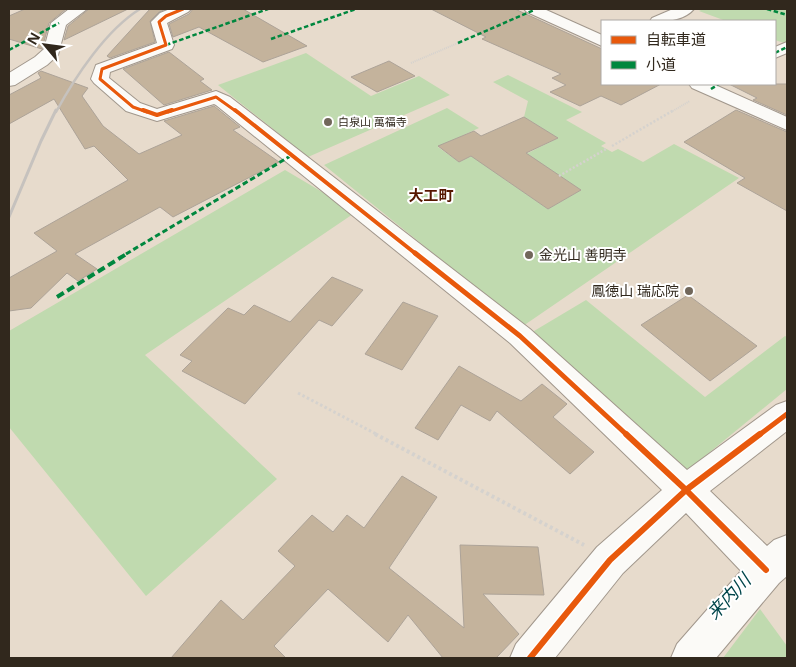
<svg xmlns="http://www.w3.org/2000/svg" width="796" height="667" font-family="'Open Sans','Noto Sans JP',sans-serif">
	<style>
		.green { fill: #c0daaf }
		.building { fill: #c4b39c; stroke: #ada398 }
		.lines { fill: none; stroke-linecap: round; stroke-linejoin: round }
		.minor-casing { stroke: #a1978c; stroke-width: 2 }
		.path-far3 { stroke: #d5d2ce; stroke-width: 2; stroke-dasharray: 1 1; stroke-linecap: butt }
		.path-far2 { stroke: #d5d2ce; stroke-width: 2.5; stroke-dasharray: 2 2; stroke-linecap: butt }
		.path-far1 { stroke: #d5d2ce; stroke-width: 3; stroke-dasharray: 2.5 2.5; stroke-linecap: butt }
		.path { stroke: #d5d2ce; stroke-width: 4; stroke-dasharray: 3 3; stroke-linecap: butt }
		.minor { fill: #fbfaf7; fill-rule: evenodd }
		.rail-far1 { stroke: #c6c2be; stroke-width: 2.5 }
		.rail { stroke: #c6c2be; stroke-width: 3 }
		.quiet-far2 { stroke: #00873e; stroke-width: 2.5; stroke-dasharray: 4.5 2.5; stroke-linecap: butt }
		.quiet-far1 { stroke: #00873e; stroke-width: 3; stroke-dasharray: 5.5 3; stroke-linecap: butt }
		.quiet { stroke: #00873e; stroke-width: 4; stroke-dasharray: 8 4; stroke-linecap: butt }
		.cycleway-far3-casing { stroke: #fff; stroke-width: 5 }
		.cycleway-far2-casing { stroke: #fff; stroke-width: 6 }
		.cycleway-far1-casing { stroke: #fff; stroke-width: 8 }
		.cycleway-casing { stroke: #fff; stroke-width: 9 }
		.cycleway-far3 { stroke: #e8590c; stroke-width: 3 }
		.cycleway-far2 { stroke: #e8590c; stroke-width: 4 }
		.cycleway-far1 { stroke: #e8590c; stroke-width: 5 }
		.cycleway { stroke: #e8590c; stroke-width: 6 }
		.poi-dot { fill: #71675a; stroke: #fff; stroke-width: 2 }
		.labels { text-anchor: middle; stroke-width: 4; stroke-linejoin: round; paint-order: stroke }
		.far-poi-label { font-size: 11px; fill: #31281d; stroke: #fff; text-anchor: start }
		.poi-label { font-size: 14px; fill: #31281d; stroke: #fff; text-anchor: start }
		.neighbourhood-label { font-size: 15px; font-weight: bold; fill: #561600; stroke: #fff }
		.near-water-label { font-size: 18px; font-style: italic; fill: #00464b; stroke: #fff }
	</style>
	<rect width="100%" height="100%" fill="#e7dbcc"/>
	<path class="green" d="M703,9H787V44L775,40V21H726L699,11Z
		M306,53L371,96L419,76L450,95L308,157L218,85Z
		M508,75L582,112L566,120L606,143L601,146L612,152L618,149L643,162L674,144L739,178L523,326L324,165L447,108L479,128L438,147L459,162L487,149L500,176L548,209L581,190L526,154L558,138L524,117L528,101L493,82Z
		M285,170L356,212L145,355L277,479L146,596L9,427V331Z
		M586,300L705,397L785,336L787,337V389L682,475L529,334Z
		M760,609L787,646V658H723Z"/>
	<path class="building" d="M25,9H66L49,23L42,49L9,39V16Z
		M89,9H128L64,40L68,26Z
		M150,9H166L159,12L150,21L155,42L110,58L107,56Z
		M193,9H243L307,46L263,62L199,27L173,37L169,24L189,14Z
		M431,9H515L602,49V84H661L621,105L601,96L580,106L550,92L566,85L552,78L561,74L482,39L486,37Z
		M169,52L204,79L200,81L212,90L164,105L123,69Z
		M389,61L415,76L377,92L351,77Z
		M41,71L88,88L82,96L103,126L139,154L182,135L164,121L214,106L240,127L233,130L279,162L173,217L160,207L75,254L97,269L78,281L67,273L31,308L9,311V278L57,251L34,233L128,180L94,146L85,149L54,99L9,124V95L41,78L38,73Z
		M729,84H787V115L753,100L757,98Z
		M736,110L787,132V211L737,183L745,178L684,142Z
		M524,117L558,138L526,153L581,190L548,209L471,156L459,162L438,146L474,131L481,136Z
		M332,277L363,290L332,326L319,320L245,404L182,371L192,361L180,355L228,308L244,315L254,305L290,322Z
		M688,295L757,346L710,381L641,325Z
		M403,302L438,316L402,370L365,354Z
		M459,366L521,401L542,384L567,404L553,417L594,452L570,474L497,411L490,421L461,405L438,440L415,428Z
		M402,476L437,497L389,568L464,628L460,545L538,547L544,595L483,594L519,634L496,658H443L408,615L388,642L328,589L274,646L286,658H171L221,600L243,620L295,566L278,551L312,515L333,532L347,515L364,528Z"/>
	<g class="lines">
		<defs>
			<path id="minor" d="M69,9H87L66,25L58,55L47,65L15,85L9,86V73L35,57L44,49L51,23Z
				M170,9H191L188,12L167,23L174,45L172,49L110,72L109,78L140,103L157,109L216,91L230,97L530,329L687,470L776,405L787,401V431L710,491L767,546L774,540L787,535V576L779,583L716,658H671L677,644L741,571L686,513L623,573L555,658H510L516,644L597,547L662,490L510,343L216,105L214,104L157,121L126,111L94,83L91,79L96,65L157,43L151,22L160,13Z
				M524,9H544L602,35V46L527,12Z
				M673,9H694C684,21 664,22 650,21L652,18Z
				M787,42V53L775,58V47Z
				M689,84H713L787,117V130L692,88Z"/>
		</defs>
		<use href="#minor" class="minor-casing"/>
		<path class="path-far3" d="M411,63L458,43
			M671,112L690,101"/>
		<path class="path-far2" d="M612,146L674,110
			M559,176L606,149"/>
		<path class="path-far1" d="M298,393L378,435"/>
		<path class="path" d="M375,434L584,545"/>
		<use href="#minor" class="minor"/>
		<path class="rail-far1" d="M56,112C75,77 106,30 140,9"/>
		<path class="rail" d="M9,217L41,141L56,110"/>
		<path class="quiet-far2" d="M767,9L787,15
			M271,39L356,9
			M458,43L534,10
			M166,45L268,9
			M9,50L59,23
			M775,53L787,47
			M711,89L719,84"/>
		<path class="quiet-far1" d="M126,254L292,155"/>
		<path class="quiet" d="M57,297L128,253"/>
		<defs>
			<path id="cycleway-far3" d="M147,112L133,107L100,79L102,69L166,45L159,22L166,16L183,9
				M168,112L216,97L237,112"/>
			<path id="cycleway-far2" d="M143,110L157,115L172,110
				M235,110L416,254"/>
			<path id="cycleway-far1" d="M415,253L520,336L627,435
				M759,435L787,414"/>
			<path id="cycleway" d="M626,434L686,490L766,570
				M530,658L610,560L686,490L760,434"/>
		</defs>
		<use href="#cycleway-far3" class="cycleway-far3-casing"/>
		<use href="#cycleway-far2" class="cycleway-far2-casing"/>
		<use href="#cycleway-far1" class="cycleway-far1-casing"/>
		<use href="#cycleway" class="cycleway-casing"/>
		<use href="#cycleway-far3" class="cycleway-far3"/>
		<use href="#cycleway-far2" class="cycleway-far2"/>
		<use href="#cycleway-far1" class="cycleway-far1"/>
		<use href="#cycleway" class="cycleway"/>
	</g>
	<g class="poi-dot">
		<circle cx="328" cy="122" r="5"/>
		<circle cx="529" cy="255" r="5"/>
		<circle cx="689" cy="291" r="5"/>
	</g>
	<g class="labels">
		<g class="far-poi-label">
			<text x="338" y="126">白泉山 萬福寺</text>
		</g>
		<g class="poi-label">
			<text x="539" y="260">金光山 善明寺</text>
			<text x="679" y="296" text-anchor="end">鳳徳山 瑞応院</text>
		</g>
		<g class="neighbourhood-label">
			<text x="431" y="201">大工町</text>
		</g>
		<g class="near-water-label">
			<text transform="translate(729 597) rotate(-47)" y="6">来内川</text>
		</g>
	</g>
	<rect width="796" height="667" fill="none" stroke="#31281d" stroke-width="20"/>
	<rect x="601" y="20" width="175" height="65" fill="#ffffff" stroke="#ada9a5"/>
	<rect x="611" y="36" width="25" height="8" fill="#e8590c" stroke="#ada9a5"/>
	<text x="646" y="45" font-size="15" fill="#31281d">自転車道</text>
	<rect x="611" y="61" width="25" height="8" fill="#00873e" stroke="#ada9a5"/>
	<text x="646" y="70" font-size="15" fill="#31281d">小道</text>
	<g transform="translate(45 45) rotate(299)" stroke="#ffffff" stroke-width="4" paint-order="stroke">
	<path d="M0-4L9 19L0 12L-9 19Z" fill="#31281d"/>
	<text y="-8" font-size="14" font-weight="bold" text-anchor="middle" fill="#31281d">N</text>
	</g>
</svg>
